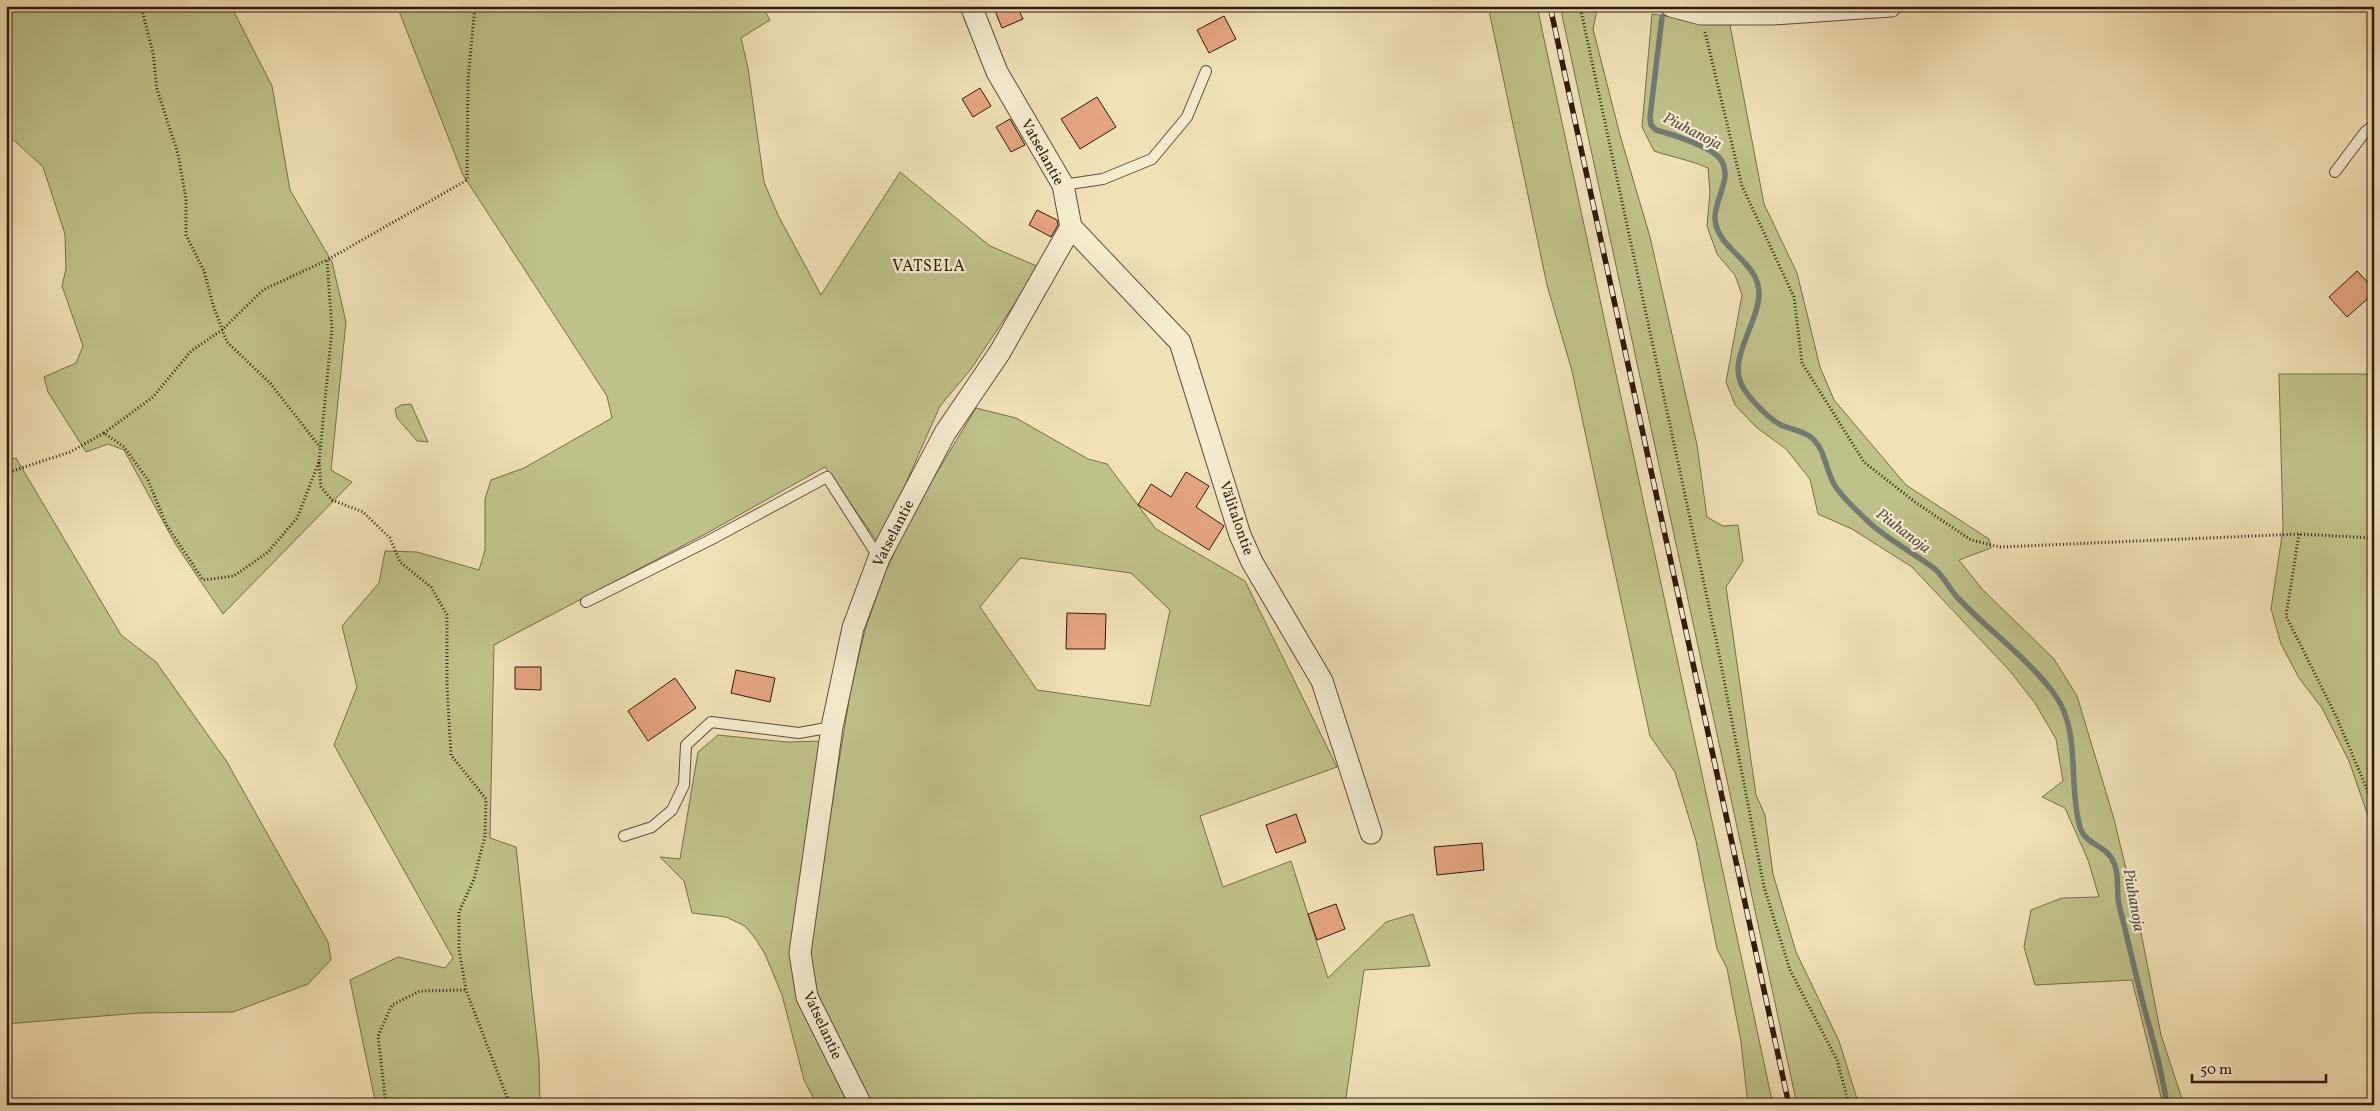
<svg xmlns="http://www.w3.org/2000/svg" width="2380" height="1111" font-family="Vollkorn,serif">
	<style>
		.green { fill: #bfc18a; stroke: #786e4b; fill-rule: evenodd }
		.lines { fill: none; stroke-linecap: round; stroke-linejoin: round }
		.stream { stroke: #737b74; stroke-width: 5.5 }
		.building { fill: #e5a483; stroke: #311a0c }
		.service-casing { stroke: #614c37; stroke-width: 12 }
		.minor-casing { stroke: #614c37; stroke-width: 23 }
		.path { stroke: #311a0c; stroke-width: 3; stroke-dasharray: 1 2.5; stroke-linecap: butt }
		.service { stroke: #f5ecd0; stroke-width: 10 }
		.minor { stroke: #f5ecd0; stroke-width: 21 }
		.rail-casing { stroke: #311a0c; stroke-width: 5.5 }
		.rail { stroke: #f5ecd0; stroke-width: 4; stroke-dasharray: 11; stroke-linecap: butt }
		.labels { text-anchor: middle; stroke-width: 4.5; stroke-linejoin: round; paint-order: stroke }
		.street-label { font-size: 15px; fill: #311a0c; stroke: #f5ecd0 }
		.water-label { font-size: 16px; font-style: italic; fill: #585249; stroke: #f5ecd0 }
		.neighbourhood-label { font-size: 16px; letter-spacing: 1px; fill: #311a0c; stroke: #f5ecd0 }
	</style>
	<rect width="100%" height="100%" fill="#f0e1b7"/>
	<filter id="stains"><feTurbulence type="fractalNoise" baseFrequency=".004" numOctaves="4"/><feColorMatrix values="0 0 0 0 .2 0 0 0 0 .09 0 0 0 0 .02 0 0 0 .5 -.17"/></filter>
	<radialGradient id="worn" r=".72"><stop offset=".6" stop-color="#630" stop-opacity="0"/><stop offset="1" stop-color="#630" stop-opacity=".3"/></radialGradient>
	<path class="green" d="M6,6H231L272,86L290,190L332,262L346,322L331,470L352,482L223,614L176,545L124,450L108,444L86,452L48,392L44,377L76,363L83,346L62,286L66,269L65,234L43,167L6,133Z
		M397,6H762L770,20L741,38L748,68L764,182L778,215L821,295L900,172L990,246L1039,267L971,369L940,406L879,544L825,467L709,532L494,645L490,838L516,847L539,1060L540,1105H376L350,980L398,957L445,968L453,958L334,745L357,687L342,626L379,583L385,551L417,552L479,570L485,550V499L491,480L524,468L612,418L607,396L463,175Z
		M1488,6H1537L1773,1105H1748L1741,1042L1727,968L1717,949L1696,841L1675,772L1650,736L1572,371L1547,285Z
		M1560,6H1598L1593,29L1620,135L1650,237L1697,445L1707,517L1723,526L1738,525L1743,561L1726,587L1756,795L1765,815L1773,874L1796,952L1839,1041L1859,1105H1797Z
		M1652,14L1730,25L1764,204L1797,273L1820,367L1834,400L1906,485L1989,539L1991,548L1959,560L1982,589L2054,659L2077,696L2114,819L2140,927L2161,1035L2184,1105H2163L2132,980L2035,985L2024,947L2031,910L2062,898L2099,897L2088,860L2065,808L2042,797L2063,781L2056,739L2035,703L2009,670L1912,567L1852,529L1818,514L1810,479L1786,449L1756,427L1735,405L1726,382L1742,295L1735,275L1717,254L1707,226L1710,192L1708,168C1690,160 1672,157 1654,151L1642,127Z
		M2279,374H2374V845L2368,816L2349,761L2322,708L2299,678L2281,644L2271,609L2283,529Z
		M411,404L428,442L417,441L397,418L395,409L401,405Z
		M976,408L1016,418L1088,459L1107,464L1156,529L1245,581L1337,767L1200,816L1223,887L1291,861L1328,978L1386,922L1413,914L1430,966L1364,970L1345,1105H870L813,991L810,939L851,688L865,630L884,575L913,512ZM1020,558L1131,573L1170,610L1150,706L1037,690L980,607Z
		M16,458L121,635L156,662L227,762L328,942L331,960L308,984L233,1012L139,1013L6,1024V461Z
		M718,735L787,742L824,741L793,942L853,1105H817L804,1080L782,995L765,954L755,938L745,926L726,917L692,913L684,881L660,857L680,859L698,752Z"/>
	<g class="lines">
		<path class="stream" d="M1662,17L1650,117L1651,125L1656,130C1671,134 1713,147 1721,160C1733,179 1714,199 1715,219C1717,250 1760,261 1759,295C1758,326 1723,363 1746,392C1754,403 1769,419 1781,425C1792,430 1806,431 1814,440C1825,451 1826,470 1834,484C1841,496 1860,514 1871,524C1890,541 1914,553 1935,569C1944,577 1949,588 1957,597C1989,631 2028,658 2055,695C2079,728 2070,775 2077,813C2078,818 2079,826 2081,830C2088,846 2107,845 2114,863C2120,877 2116,892 2119,905C2128,940 2136,976 2145,1011C2154,1042 2162,1072 2167,1105"/>
	</g>
	<path class="building" d="M993,6H1017L1023,19L1002,28Z
		M1224,16L1236,39L1209,53L1197,30Z
		M980,88L991,106L973,117L962,99Z
		M1097,97L1116,127L1080,149L1061,119Z
		M1010,119L1025,145L1011,152L996,127Z
		M1037,210L1057,220L1058,225L1051,237L1029,225Z
		M2357,271L2374,289V293L2347,317L2329,297Z
		M1186,472L1209,486L1196,507L1224,526L1209,550L1138,505L1151,484L1171,497Z
		M1067,613L1106,614L1105,649H1066Z
		M515,667H541V690L515,689Z
		M736,670L775,678L770,702L731,693Z
		M675,678L696,708L648,741L628,711Z
		M1296,814L1306,842L1276,853L1266,825Z
		M1482,843L1484,870L1437,875L1434,847Z
		M1336,904L1345,929L1317,940L1308,914Z"/>
	<g class="lines">
		<defs>
			<path id="service" d="M2335,172L2365,132L2374,125
				M1063,185L1103,179L1152,159L1187,117L1206,71
				M586,602L712,539L827,477L879,558
				M624,836L652,827L672,810L684,785L686,745L711,722L799,733L832,727"/>
			<path id="minor" d="M1671,6L1701,14H1773L1891,6
				M1071,227L1180,342L1240,535L1252,562L1322,681L1371,833
				M861,1105L807,997L800,953L832,727L853,628L879,558L945,433L1000,352L1071,227L1063,185L997,72L971,6"/>
		</defs>
		<use href="#service" class="service-casing"/>
		<use href="#minor" class="minor-casing"/>
		<path class="path" d="M141,6L153,53L157,89L178,154L186,199V235L204,271L213,305L227,342L270,383L320,447
			M1580,6L1717,644L1764,887L1790,970L1837,1060L1849,1105
			M1705,32L1742,186L1794,297L1802,363L1864,462L1915,502L1971,540L2000,547L2299,534L2374,538
			M104,433L153,397L191,351L222,330L263,290L327,260
			M319,462L321,487L332,500L363,512L390,538L400,562L431,587L447,615V686L451,755L486,799L485,836L474,879L459,912V949L466,990L510,1105
			M6,473L70,452L104,433L124,447L148,480L166,524L203,580L234,576L268,552L297,518L319,462L332,329L327,260L467,180L468,79L475,6
			M2299,534L2286,616L2336,716L2374,806
			M386,1105L378,1036L392,1005L420,991L466,990"/>
		<use href="#service" class="service"/>
		<use href="#minor" class="minor"/>
		<defs>
			<path id="rail" d="M1550,6L1789,1105"/>
		</defs>
		<use href="#rail" class="rail-casing"/>
		<use href="#rail" class="rail"/>
	</g>
	<g class="labels">
		<g class="street-label">
			<text transform="translate(1043 152) rotate(61)" y="5">Vatselantie</text>
			<text transform="translate(1237 518) rotate(71)" y="5">Välitalontie</text>
			<text transform="translate(893 533) rotate(-63)" y="5">Vatselantie</text>
			<text transform="translate(823 1025) rotate(65)" y="5">Vatselantie</text>
		</g>
		<g class="water-label">
			<text transform="translate(1693 130) rotate(27)" y="6">Piuhanoja</text>
			<text transform="translate(1904 530) rotate(37)" y="6">Piuhanoja</text>
			<text transform="translate(2135 900) rotate(80)" y="6">Piuhanoja</text>
		</g>
		<g class="neighbourhood-label">
			<text x="929" y="271">VATSELA</text>
		</g>
	</g>
	<rect width="2380" height="1111" fill="none" stroke="#f0e1b7" stroke-width="25"/>
	<rect x="8" y="8" width="2365" height="1096" fill="none" stroke="#311a0c" stroke-width="2.5"/>
	<rect x="12" y="12" width="2355" height="1086" fill="none" stroke="#311a0c"/>
	<path d="M2192 1074v8h134v-8" fill="none" stroke="#311a0c" stroke-width="2.5"/>
	<text x="2200" y="1074" font-size="15" fill="#311a0c" stroke="#f5ecd0" stroke-width="4" paint-order="stroke">50 m</text>
	<rect width="100%" height="100%" filter="url(#stains)"/>
	<rect width="100%" height="100%" fill="url(#worn)"/>
</svg>
